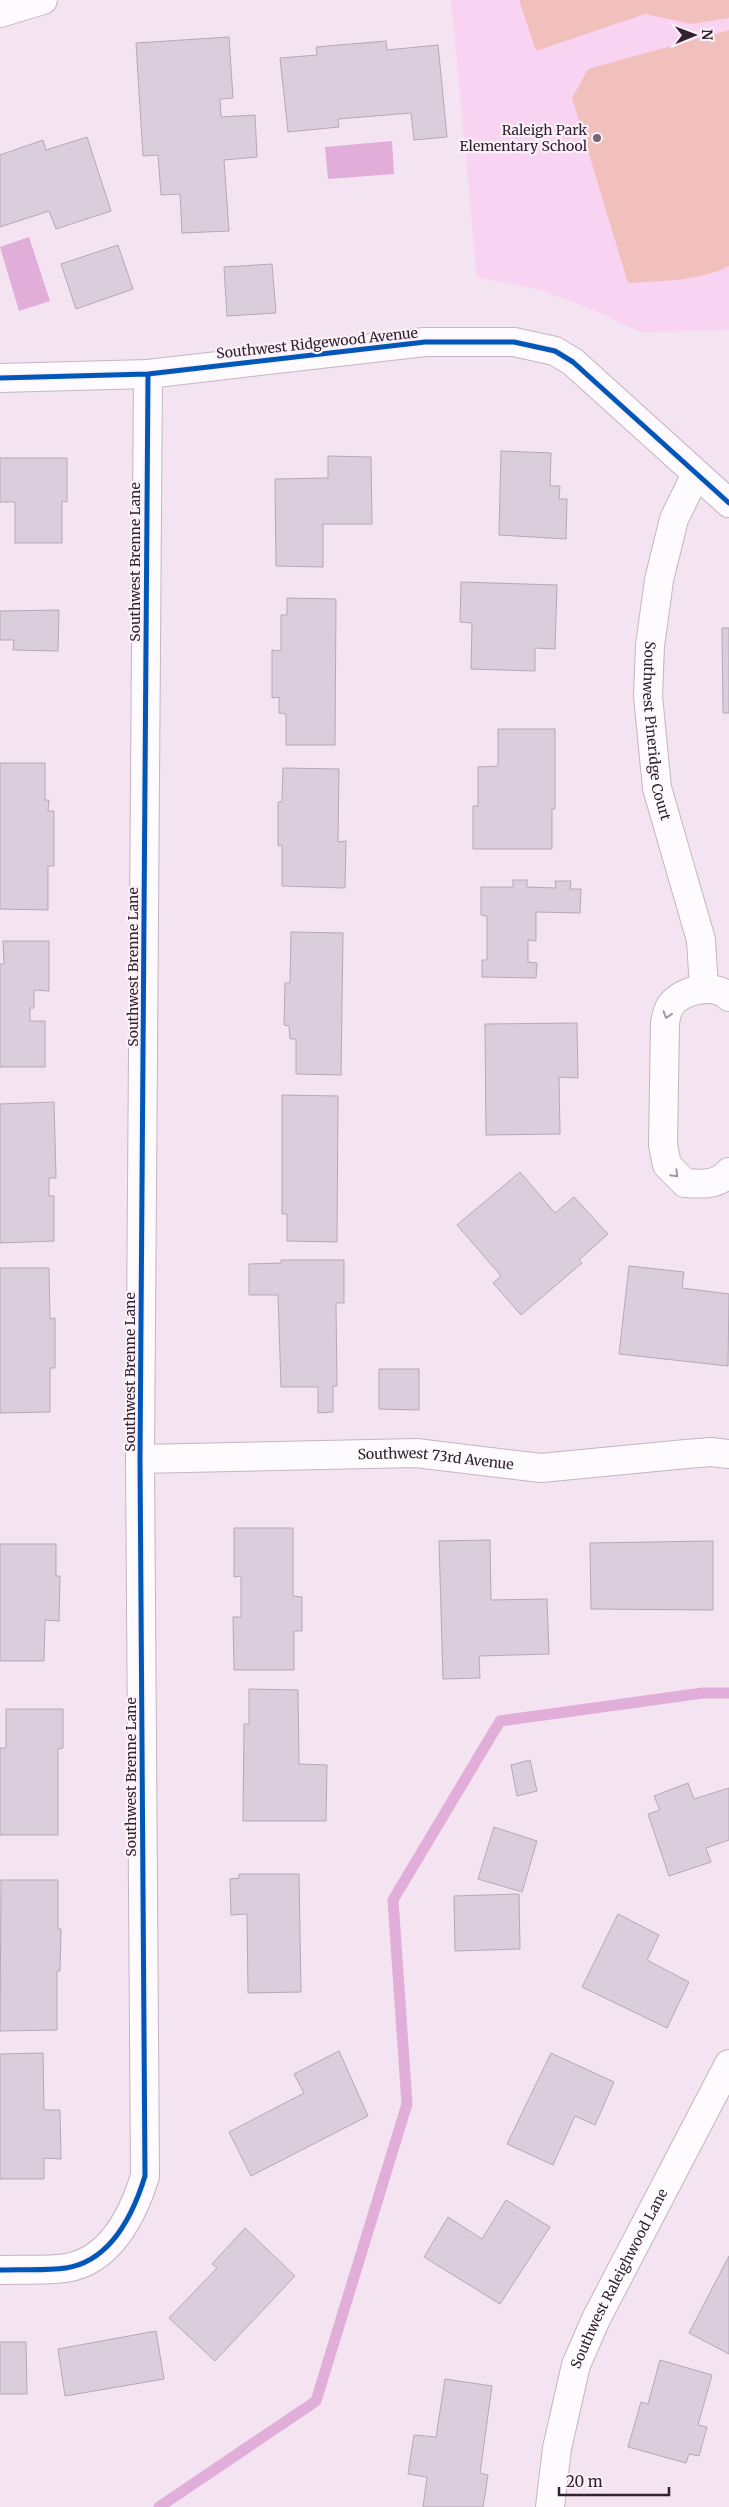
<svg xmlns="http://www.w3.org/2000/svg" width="729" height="2507" font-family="Merriweather,serif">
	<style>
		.built { fill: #f9d4f2 }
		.green { fill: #f2c0bc }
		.water { fill: #e0aed8 }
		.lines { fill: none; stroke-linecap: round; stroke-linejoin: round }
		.stream { stroke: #e0aed8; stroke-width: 11 }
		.building { fill: #dacddc; stroke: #b6a9b7 }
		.minor-casing { stroke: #c5b5c2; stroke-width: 30 }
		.minor { stroke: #fdfbfd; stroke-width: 28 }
		.cycleway-casing { stroke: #fbf1f9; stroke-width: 8 }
		.cycleway { stroke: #0057b8; stroke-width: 5 }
		.oneway { stroke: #a299a0 }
		.poi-dot { fill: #766573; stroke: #fbf1f9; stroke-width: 2 }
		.labels { text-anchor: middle; stroke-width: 4.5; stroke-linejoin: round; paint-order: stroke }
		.poi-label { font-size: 14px; fill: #32212f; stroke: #fbf1f9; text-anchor: end }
		.street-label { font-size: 14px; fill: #32212f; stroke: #fbf1f9 }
	</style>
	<rect width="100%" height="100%" fill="#f4e3f0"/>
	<path class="built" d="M451,0H729V330L640,332L596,311L541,290L477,277Z"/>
	<path class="green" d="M519,0H729V18L691,24L645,14L536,51Z
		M729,30V266C700,281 661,281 628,283L572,98L588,69Z"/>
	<path class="water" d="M392,141L394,174L328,179L325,147Z
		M29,237L50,301L19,311L0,247Z"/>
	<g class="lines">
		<path class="stream" d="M159,2507L316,2401L407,2104L393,1900L500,1721L703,1693H729"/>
	</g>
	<path class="building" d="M229,37L233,98L220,99L221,117L255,115L257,157L224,160L229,231L182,233L180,194L161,195L158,155L143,156L136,43Z
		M386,41L387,50L438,45L447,137L414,140L411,113L338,119L339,127L288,132L280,58L317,55L316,47Z
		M87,137L111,211L56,229L49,211L0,227V155L43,140L46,150Z
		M118,245L133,289L76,309L61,264Z
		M272,264L276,313L227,316L224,267Z
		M501,451L551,453L550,486H560L559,499H567L566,539L499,535Z
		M328,456L371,457L372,524H323V567L276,566L275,479L328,478Z
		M0,458H67V502L62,501V543H15V502H0Z
		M461,582L557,585L555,649L535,648V671L471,669L472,623L460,622Z
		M287,598L336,599L335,745H286V714L279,713V697L272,698V650L281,651V615H287Z
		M59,610L58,651L13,650L14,640H0V611Z
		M722,628H729V713H723Z
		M498,729H555V809H552V849H473V806H478V767L498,766Z
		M0,763H45V800H49L48,811H54V866H48V910L0,909Z
		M283,768L339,769L338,842L346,841L345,888L282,886V845L278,846V802H282Z
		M513,880H527V887L556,888L555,881H571L570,889H581L580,913L536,912V941L528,940V962L537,963L536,978L482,977V960H487V916L481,915V887H513Z
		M291,932L343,933L341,1075L296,1074V1039H290L289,1026L284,1025L285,983H290Z
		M3,941H49V991L34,990V1008H30V1021H45V1067H0V964H4Z
		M577,1023L578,1078L559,1077L560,1134L486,1135L485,1024Z
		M282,1095L338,1096L337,1242L287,1241V1214H282Z
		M54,1102L56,1178H49V1196H54V1241L0,1243V1104Z
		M520,1172L555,1213L574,1197L608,1234L579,1260L582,1263L521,1315L493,1283L501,1276L457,1225Z
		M281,1260H344V1303H336L337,1386H333V1412L318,1413V1387H281L278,1295H249V1264L281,1263Z
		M629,1266L684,1272L682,1288L729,1294L728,1366L619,1354Z
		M0,1268H49L50,1319L55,1318V1368H50V1412L0,1413Z
		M379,1369H419V1410L379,1409Z
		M234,1528H293V1596L302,1597V1631H294V1670H234L233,1617H241V1576L234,1577Z
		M490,1540L491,1600L547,1599L549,1654L479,1656L480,1678L443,1679L439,1541Z
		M713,1541V1610L591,1609L590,1543Z
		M0,1544H56V1576H60L59,1621L45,1620L44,1661H0Z
		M249,1689L298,1690L299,1764L327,1765L326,1821H243L244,1724H249Z
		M6,1709H63V1748L58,1749V1835H0V1748H6Z
		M530,1760L537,1791L517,1796L511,1765Z
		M688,1783L694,1799L729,1788V1840L706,1848L711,1862L669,1876L648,1814L660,1810L654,1796Z
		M494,1827L537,1841L522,1892L478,1879Z
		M239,1874H299L301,1992L248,1993L247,1914L231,1915L230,1879L239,1878Z
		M1,1880H58V1929H61L60,1971H57V2030L0,2031Z
		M519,1894L520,1949L455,1951L454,1896Z
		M618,1914L659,1935L647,1960L689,1982L667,2028L582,1987Z
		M339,2051L368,2116L251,2176L229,2132L304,2093L294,2074Z
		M43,2053L44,2110H60L61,2159L44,2158V2179H0V2054Z
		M551,2053L614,2082L595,2125L575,2116L553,2165L507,2144Z
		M506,2200L550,2227L500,2304L424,2257L448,2217L482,2239Z
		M245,2228L295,2276L215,2361L169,2318L217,2268L212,2264Z
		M729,2256V2354L689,2333Z
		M156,2331L164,2379L65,2396L58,2349Z
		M0,2342H26L27,2394H0Z
		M660,2360L712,2375L698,2425L707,2427L699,2456L689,2454L686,2463L628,2447L641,2402L648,2404Z
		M445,2379L492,2386L480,2473L488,2475L483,2507H423L427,2477L408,2474L414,2435L436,2437Z"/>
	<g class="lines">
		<defs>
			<g id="minor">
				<path d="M0,13L43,0"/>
				<path d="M0,378L148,374L425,342H514L555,351L573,362L729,503"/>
				<path id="s1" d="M696,474L674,519L659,580L650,646L648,696L657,788L701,940L704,989"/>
				<path d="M729,997C715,983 683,989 671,1005C668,1009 666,1017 665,1023L663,1145L667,1165L685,1183C700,1184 718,1186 729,1172"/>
				<path id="s2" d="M140,1459L416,1453L541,1468L686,1454L711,1452L729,1454"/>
				<path d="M0,2270C21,2269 45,2271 66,2268C110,2261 133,2215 145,2176L140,1459L148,374"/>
				<path id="s3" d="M550,2507L557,2448L576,2365L596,2319L729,2064"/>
			</g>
		</defs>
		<use href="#minor" class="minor-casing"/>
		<use href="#minor" class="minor"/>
		<defs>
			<path id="cycleway" d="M0,378L148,374L425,342H514L555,351L573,362L729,503
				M0,2270C21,2269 45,2271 66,2268C110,2261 133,2215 145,2176L140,1459L148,374"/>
		</defs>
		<use href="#cycleway" class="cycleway-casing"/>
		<use href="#cycleway" class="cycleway"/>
	</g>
	<defs><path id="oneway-chevron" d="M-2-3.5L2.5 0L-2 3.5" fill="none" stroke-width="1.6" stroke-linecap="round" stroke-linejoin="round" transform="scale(1.25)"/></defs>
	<g class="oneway">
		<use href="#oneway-chevron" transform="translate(667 1015) rotate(107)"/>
		<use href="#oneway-chevron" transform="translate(675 1174) rotate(46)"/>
	</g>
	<circle class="poi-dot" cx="597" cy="138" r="5"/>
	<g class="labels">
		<g class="poi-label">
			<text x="587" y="135">Raleigh Park<tspan x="587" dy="16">Elementary School</tspan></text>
		</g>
		<g class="street-label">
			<text transform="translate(317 343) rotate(-6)" y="5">Southwest Ridgewood Avenue</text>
			<text transform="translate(135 562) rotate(-90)" y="5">Southwest Brenne Lane</text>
			<text dy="5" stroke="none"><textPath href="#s1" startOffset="265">Southwest Pineridge Court</textPath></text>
			<text transform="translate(133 967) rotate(-90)" y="5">Southwest Brenne Lane</text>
			<text transform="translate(130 1372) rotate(-90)" y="5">Southwest Brenne Lane</text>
			<text dy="5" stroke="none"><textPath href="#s2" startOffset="296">Southwest 73rd Avenue</textPath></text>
			<text transform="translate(131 1777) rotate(-90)" y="5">Southwest Brenne Lane</text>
			<text dy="5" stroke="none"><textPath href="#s3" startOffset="241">Southwest Raleighwood Lane</textPath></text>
		</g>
	</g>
	<g transform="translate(694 35) rotate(89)" stroke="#fbf1f9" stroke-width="4" paint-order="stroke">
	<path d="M0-4L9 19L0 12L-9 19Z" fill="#32212f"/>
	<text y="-8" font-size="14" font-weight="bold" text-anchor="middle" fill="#32212f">N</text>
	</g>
	<path d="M559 2487v8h110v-8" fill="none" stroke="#32212f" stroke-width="2.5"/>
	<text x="566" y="2487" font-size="15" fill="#32212f" stroke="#fbf1f9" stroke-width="4" paint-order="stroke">20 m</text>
</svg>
